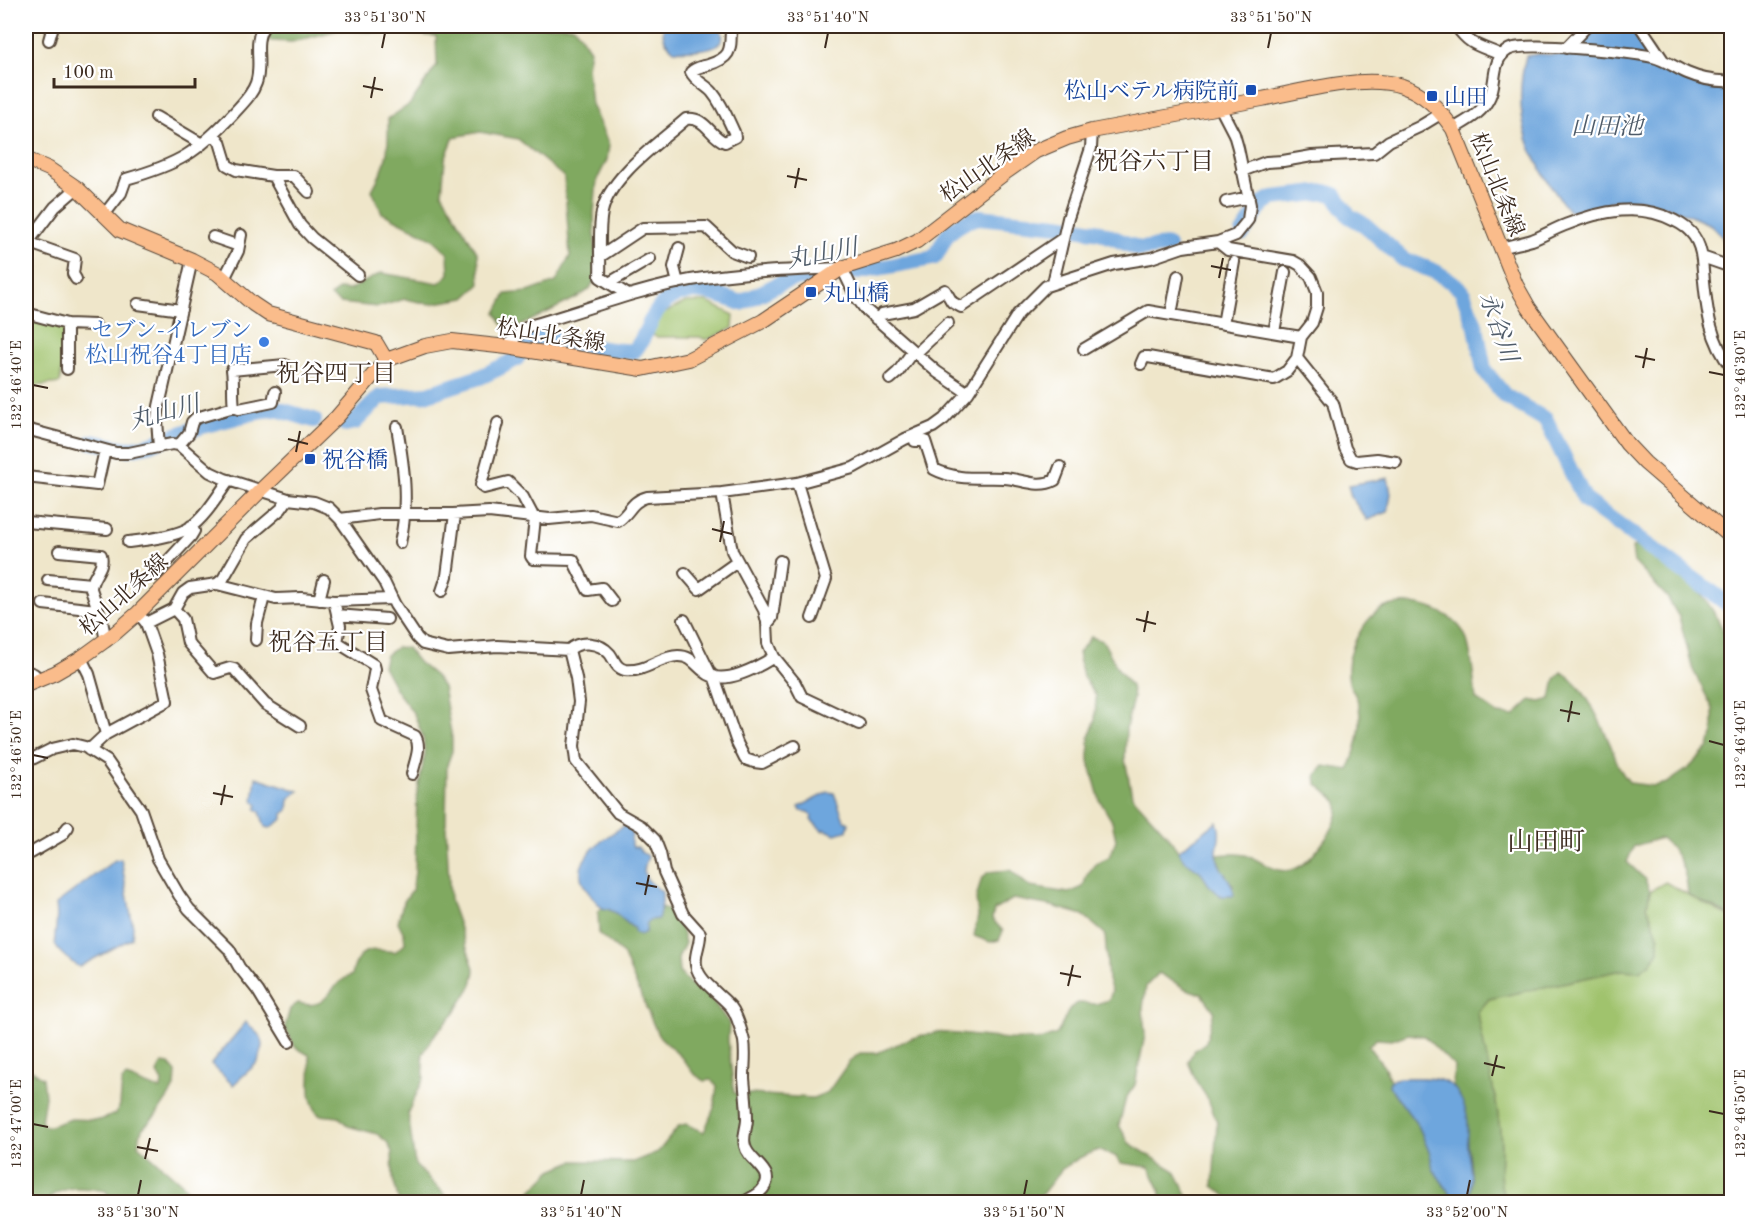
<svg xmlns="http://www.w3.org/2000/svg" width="1757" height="1228" font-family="'Old Standard TT','Noto Serif JP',serif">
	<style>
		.green { fill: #a0c36d; stroke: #6e7646; stroke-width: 1.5 }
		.forest { fill: #80a960; stroke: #5e6a3f; stroke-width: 1.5 }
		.water { fill: #6ea6dd; stroke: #54687e; stroke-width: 1.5 }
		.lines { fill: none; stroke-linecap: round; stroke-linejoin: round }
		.river { stroke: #6ea6dd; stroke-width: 16 }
		.minor-casing { stroke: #564638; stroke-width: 14 }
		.major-casing { stroke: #564638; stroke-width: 16 }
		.minor { stroke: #fff; stroke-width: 10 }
		.major { stroke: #fabc8b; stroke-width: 14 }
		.ticks { fill: none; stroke: #3b2a1e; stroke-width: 2 }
		.transit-dot { fill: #1a4fb4; stroke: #fff; stroke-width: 2 }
		.shop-dot { fill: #3f7fe0; stroke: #fff; stroke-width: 2 }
		.labels { text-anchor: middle; stroke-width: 4.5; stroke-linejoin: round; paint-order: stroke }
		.transit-label { font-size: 22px; fill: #164399; stroke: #fff; text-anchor: start }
		.street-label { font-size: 22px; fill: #3b2a1e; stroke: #fff }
		.shop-label { font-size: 22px; fill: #366cbe; stroke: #fff; text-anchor: end }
		.water-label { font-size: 24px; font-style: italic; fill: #4f5c6a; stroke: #fff }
		.neighbourhood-label { font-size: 24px; fill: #3b2a1e; stroke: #fff }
		.quarter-label { font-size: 26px; fill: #3b2a1e; stroke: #fff }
		.neatline { fill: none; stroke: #3b2a1e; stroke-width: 2 }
		.ticks-label { font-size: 15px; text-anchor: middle; fill: #3b2a1e }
	</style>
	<rect width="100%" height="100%" fill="#fff"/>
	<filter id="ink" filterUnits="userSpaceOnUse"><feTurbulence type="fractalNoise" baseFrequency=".0167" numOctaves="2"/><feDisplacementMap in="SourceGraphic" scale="12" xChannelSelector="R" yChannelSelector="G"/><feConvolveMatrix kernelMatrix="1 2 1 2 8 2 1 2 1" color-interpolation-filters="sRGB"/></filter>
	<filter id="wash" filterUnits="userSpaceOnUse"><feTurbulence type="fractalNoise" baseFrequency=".008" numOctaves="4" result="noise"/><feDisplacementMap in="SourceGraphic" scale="24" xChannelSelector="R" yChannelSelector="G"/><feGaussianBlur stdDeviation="1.35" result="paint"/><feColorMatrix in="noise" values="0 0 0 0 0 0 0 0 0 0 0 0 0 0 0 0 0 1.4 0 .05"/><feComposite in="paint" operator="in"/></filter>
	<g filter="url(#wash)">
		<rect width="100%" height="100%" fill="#efe6ca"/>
		<path class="green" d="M686,302H707L734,315L733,328L706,340L700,337H657L647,333L664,313Z
			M26,316L66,326L60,383L26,387Z
			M1665,882L1720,912L1731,916V1202H1507C1497,1186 1501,1167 1501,1148C1500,1102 1484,1058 1478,1012L1489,999L1622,970L1639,971L1651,963L1659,951V938L1647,907L1650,891Z"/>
		<path class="forest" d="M267,26H574L590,50L587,67L591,104L609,145L607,160L597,180L594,213L596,278L589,290L576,298L518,327L503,325L496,313L506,294L528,292L556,282L570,256L564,177L518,139L480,132L454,137L445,159L442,193L478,254L480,284L465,298L430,304L405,299L378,307L340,303L330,296L340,289L349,290L381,273L439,283L449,274L448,253L432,238L382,213L372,190C388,162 389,151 388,119L410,104L437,65L436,36L338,30L292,42L271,41L265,36Z
			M1641,544C1661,561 1686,576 1703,597C1716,612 1725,633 1732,652L1731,916L1688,895C1687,871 1679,853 1661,838L1634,846L1627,862L1644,878L1650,891L1647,907L1659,938V951L1651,963L1639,971L1622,970L1489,999L1478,1012C1484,1057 1500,1102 1501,1148C1501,1167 1497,1186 1507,1202H1467C1478,1178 1463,1124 1459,1097L1453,1086L1454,1066L1424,1036L1408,1034L1392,1040L1376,1039L1368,1046L1384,1067L1390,1080L1389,1086L1419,1127L1430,1154L1433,1169L1456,1202H1235L1213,1186L1217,1122L1208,1099L1196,1081L1188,1061L1194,1051L1206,1042L1214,1011L1202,994L1186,989L1159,973L1146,986L1143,1008L1145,1035L1135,1085L1126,1098L1119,1125L1129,1143L1175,1171L1191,1202H1160V1190L1149,1167L1121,1163L1115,1156L1098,1150L1079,1158L1062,1169L1038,1199V1202H522L530,1192L552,1170L573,1161L633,1162L658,1152L679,1126L686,1124L704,1132L714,1108L717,1086L711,1080L704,1081L693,1073L682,1058L658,1035L623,954L599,934L598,912L602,908C617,909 622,921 634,928L646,925L649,920L658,919L661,907L670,911L681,928L685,943L678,958L679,972L690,984L709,996L729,1023L728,1040L734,1093L813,1098L828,1092L849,1062L860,1053H877L912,1038L937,1032L1008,1039L1040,1040L1057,1034L1070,1008L1078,1003L1096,1004L1109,1000L1112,991L1108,980L1105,934L1083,915L1052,906L1013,899L994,910L992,919L1003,931L999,940L990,942L974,936L978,916L976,899L981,880L988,872L1010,870L1030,887L1069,893L1083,887L1087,875L1095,864L1109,857L1116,840L1112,821L1100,801L1089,761V738L1095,721L1096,696L1083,677L1078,653L1091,637L1103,641L1118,669L1131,686L1133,698L1126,728L1125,759L1132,796L1168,836L1184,860L1200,871L1209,885L1221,896H1233V885L1222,872L1217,855C1226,854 1236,853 1245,855C1257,858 1268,868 1279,870C1299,875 1314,855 1324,841C1332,830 1340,815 1338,802L1317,784L1316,775L1324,766L1349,770C1354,754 1360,738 1360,721C1360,715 1360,708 1358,703C1357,695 1350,689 1349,682C1344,659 1357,631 1373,615C1397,592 1452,607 1465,635C1472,650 1474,682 1476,699L1498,714L1514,716L1531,700L1540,702L1551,699L1555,679L1562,672C1586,687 1600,721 1611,746C1617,762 1619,771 1630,783L1654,786L1667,783L1689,768L1709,747L1713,732V709L1693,670L1679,617L1667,597L1634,562L1632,548Z
			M397,647L407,648L418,662L435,676L443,687L452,738V751L447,765L446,825L450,900L475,971L472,985L455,1012L432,1038L423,1054L424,1078L408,1112L415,1165L452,1202H399L393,1178L392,1152L387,1142L377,1134L348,1126L339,1117L319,1115C303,1094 314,1078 309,1055L295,1047L285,1027L290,1009L298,1003C331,1012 326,984 352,975C358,947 371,948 395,952L405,943L404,934L398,922L403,903L412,890L415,872L417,794L425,755L423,737L414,714L396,690L383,666L386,655Z
			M162,1063L169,1064L176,1072L175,1087L157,1114L142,1129L138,1145L185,1186L196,1202H113L106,1191C86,1188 67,1184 50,1197L49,1202H26V1066L43,1078L45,1097L41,1122L47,1127L71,1119L100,1120L116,1114L120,1105L122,1081L126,1077C139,1081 148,1088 161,1089L162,1082L157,1073Z"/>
		<path class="water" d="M664,26H719C721,30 724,35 722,40C717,51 684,51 674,50C666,44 661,36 664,26Z
			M1594,26H1633L1653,51L1652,66C1684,77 1695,89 1731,90V250L1727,251L1722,236L1711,225L1674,209L1638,199L1612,201L1579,213L1569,211C1531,163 1510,118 1526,56L1539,54L1577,56Z
			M1388,478L1391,493L1388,512L1367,520L1351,497L1348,485Z
			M256,777L299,791L289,799L288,810L283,814V819L270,828L265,827L260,812L256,809L258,805L253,801Z
			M828,792L834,793L844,820L849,823L847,831L835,834L824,829L823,831L811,820L812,816L809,812L801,811L799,807Z
			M1217,822C1223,837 1216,843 1217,856C1219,874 1233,877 1234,896H1221L1209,885L1200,871L1184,860L1178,851Z
			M625,825L632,830L631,843L633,847H638L642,853L647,855L648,857C639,877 647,880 662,892V903L658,919L649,920L646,925V932L640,935L634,932V928C622,921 617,909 602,908C595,900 582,887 581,877C577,854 609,835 625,825Z
			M121,859L133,927L132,938L79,967C40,941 61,942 56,904L115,860Z
			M246,1022L261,1037L262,1046L258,1062L233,1085L211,1064Z
			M1399,1078C1414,1078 1441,1075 1453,1087C1458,1092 1464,1104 1466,1111C1470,1123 1467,1137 1468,1148C1469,1166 1476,1186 1466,1202H1456L1433,1169L1430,1154L1419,1127L1389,1086L1390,1080Z"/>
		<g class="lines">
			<path class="river" d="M1243,233L1263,203L1273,198L1326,192L1335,195L1349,216L1365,225L1403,259L1436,272L1452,282L1462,291L1476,327L1484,370L1505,396L1546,420L1585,500L1732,607
				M345,424L355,422L380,397L428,394L480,377L501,367L516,359L532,337C566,337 600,353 634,351C644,340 647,326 655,314C677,280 710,291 741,303L781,283L793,279L868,270L933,258C939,253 939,249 943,242C948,229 966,220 979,217L1058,225L1100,232L1139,249L1168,246
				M92,442L128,449L148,445L206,425L264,410L277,409L314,420"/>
		</g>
	</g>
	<g filter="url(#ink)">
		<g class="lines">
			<defs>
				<path id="minor" d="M1456,26C1471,47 1479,45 1501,55
					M1640,26L1663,60
					M49,40L53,26
					M1566,48L1587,26
					M156,117L202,144
					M1453,129C1468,120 1483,113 1490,96C1497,81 1491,60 1508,50C1523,41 1631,52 1653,57C1666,60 1675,68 1687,73C1701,79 1716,82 1732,81
					M214,134L220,142L227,165L236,170L273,176L300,225L312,238L358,275
					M1242,171L1266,162L1283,161L1312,156L1374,153L1389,141L1419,127L1442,113
					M273,176H294L309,192
					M1226,202L1249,197
					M104,215L121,193L126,179C179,164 197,153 234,113C242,104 252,95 256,83C263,64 252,42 264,26
					M213,237L239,246
					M27,242L75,259L73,274L76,279
					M1218,242L1228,250L1293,261L1300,265L1311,277L1317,292V307L1312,323L1301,337L1297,358L1333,403L1345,448L1351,459L1357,461L1377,459L1396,462
					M26,245L55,207L77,188
					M1501,248C1511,245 1522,243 1532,240C1543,236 1554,229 1565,225C1600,211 1640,202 1675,221C1692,229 1700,241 1702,260C1706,298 1706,337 1732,368
					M601,256L643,228L706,227L732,251L748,257
					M1702,257L1725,265L1732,263
					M224,279L238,251L241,235
					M609,283L650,259
					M678,283L674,267L679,248
					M1053,283L1068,218L1091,148L1092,131
					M628,295L600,277C601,257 598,232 602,212C609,177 660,142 686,119C706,116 710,137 725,142L735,137L734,132C728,119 722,104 712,92C706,85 695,81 691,72C696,67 701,67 708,65C734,57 730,48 731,26
					M138,304L181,310
					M26,313L67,324L95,325
					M1171,315L1178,276
					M876,319L882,314L914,308L945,290L952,302L961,307L1062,239
					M1223,324L1234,262
					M1274,332L1285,272
					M506,347L520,333L529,326C583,311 636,290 691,280C741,272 792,270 842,268L855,295L865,309L937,372L968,393
					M1084,349L1148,311L1301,337
					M916,353L948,323
					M1141,364L1144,357H1148L1274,379L1287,371L1297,358
					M67,369V324
					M890,379L898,372L913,351
					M234,407C232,394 234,383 232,370L285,365
					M498,423L481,485L484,488L508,482L523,497L532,514V518
					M397,427C404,468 409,502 400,543
					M26,429L116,453H129L172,444L179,445L210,472L225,479L288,499L314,502L329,508L340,519L384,582L395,605L417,638L423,644L448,650L497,646L569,650C580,640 600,642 610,654C615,661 616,668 625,670C645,673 660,656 678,656C692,656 695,665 705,672C722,687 758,667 774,657L768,643L767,622L764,610L732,551L722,493
					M914,436L915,441H925L934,469C957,481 979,477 1004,478C1022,479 1038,489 1055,480L1060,467
					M179,445L189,433L192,422L196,418L234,407L239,409L273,402L275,392
					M159,447L157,420L159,406L192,260
					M26,477L97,485L105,450
					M797,483L826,579L812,618
					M535,518L531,556L533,559L573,560L588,590L602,588L612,601
					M340,519L379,514H453L489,512L549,519L591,515L618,521C630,513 631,501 647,497L722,493L797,483L853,468L905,439L933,427L944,419L968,393L1018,314L1046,286L1114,264L1151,258L1183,247L1218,242L1236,235L1248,220L1250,205L1238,148L1234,134L1220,107
					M26,522L107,529
					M128,542C145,540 174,537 189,528C204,519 219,494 229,480
					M59,551L101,555C105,568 91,576 91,589L102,621L106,641
					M685,573L699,589L737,562
					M155,575L191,536L194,531L191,526
					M48,580L91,584
					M217,584L276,599L301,598L334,601L391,599
					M442,591L447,576L455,514
					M319,600L324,580
					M334,601L340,626L337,642L374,665L375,669L371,690L382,721L415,736C422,747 415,761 412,774
					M43,604L97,610
					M174,609L183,619L188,643L214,673L230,668L234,669L265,704L300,726
					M138,613L146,623L174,609L183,593L190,588L217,584L223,579L246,539L281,509L288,499
					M337,615L387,619
					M684,620L710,673
					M767,624L772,618L780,561
					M256,640L257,623L264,597
					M569,650L576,678L579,702L574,746L576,761L618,813L641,826L655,840L660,853L664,872L683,914L700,933C701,943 694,954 696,965C699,982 720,994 731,1007C738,1016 741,1030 744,1041C746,1054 744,1065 744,1078C745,1091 747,1105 747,1119C747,1128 742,1137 745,1146C748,1162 781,1172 760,1192C756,1196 750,1198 745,1202
					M774,657L795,683L802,697L859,724
					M81,658L89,674L106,734
					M26,671L34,674L40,680
					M714,676L737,743L745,759L754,762L762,763L795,746
					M89,750L106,734L167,701L157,654L146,623
					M26,762L52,749L73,744L85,747L107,761L141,810L158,859L179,895L189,909L229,949L239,967L258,991L289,1042
					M26,850L31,853L62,835L68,827"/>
				<path id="major" d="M26,159L49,169L77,188L120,230L192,260L217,273L253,304L268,314L376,343L386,360
					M26,685L55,673L81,658L114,634L138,613L261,490L337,417L386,360L425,346L452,341L507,347L642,369L689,359L763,321L842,268L896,251L917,241L1006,172L1036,151L1067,138L1092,131C1149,120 1206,109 1262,99C1301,91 1364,74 1402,86C1426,94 1439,109 1453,129L1516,285L1529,308L1627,444L1645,463L1732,538"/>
			</defs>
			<use href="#minor" class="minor-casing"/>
			<use href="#major" class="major-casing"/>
			<use href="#minor" class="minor"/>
			<use href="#major" class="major"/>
		</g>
	</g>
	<path class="ticks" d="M382,48L385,33M825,48L828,33M1268,48L1271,33M363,86L383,90M371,98L375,77M787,176L807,180M795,188L799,168M1211,266L1231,270M1219,278L1223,258M1635,356L1655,360M1643,368L1647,348M1709,372L1724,375M33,385L48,388M288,439L308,444M296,452L300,431M712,529L732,534M720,542L724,521M1136,619L1156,624M1144,632L1148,611M1560,710L1580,714M1568,722L1572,701M1709,741L1724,745M33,755L48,758M213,793L233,797M221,805L225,785M636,883L657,887M645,895L649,875M1060,973L1081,977M1068,986L1073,965M1484,1063L1505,1068M1492,1076L1497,1055M1709,1111L1724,1114M33,1124L48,1127M137,1147L158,1151M145,1159L150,1138M138,1195L141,1180M581,1195L584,1180M1024,1195L1027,1180M1467,1195L1470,1180"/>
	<g class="transit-dot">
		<rect x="1245" y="84" width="12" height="12" rx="3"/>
		<rect x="1426" y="90" width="12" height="12" rx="3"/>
		<rect x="805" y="286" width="12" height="12" rx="3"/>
		<rect x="304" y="453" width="12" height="12" rx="3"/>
	</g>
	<circle class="shop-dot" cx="264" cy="342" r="6"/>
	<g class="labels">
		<g class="transit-label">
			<text x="1239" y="98" text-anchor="end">松山ベテル病院前</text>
			<text x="1444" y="104">山田</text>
			<text x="823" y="300">丸山橋</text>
			<text x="322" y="467">祝谷橋</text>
		</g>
		<g class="street-label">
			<text transform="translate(987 165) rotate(-35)" y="8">松山北条線</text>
			<text transform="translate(1498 184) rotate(68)" y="8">松山北条線</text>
			<text transform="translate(551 334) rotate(9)" y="8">松山北条線</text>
			<text transform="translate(123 594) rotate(-42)" y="8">松山北条線</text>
		</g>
		<g class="shop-label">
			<text x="252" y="337">セブン-イレブン<tspan x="252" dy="25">松山祝谷4丁目店</tspan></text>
		</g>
		<g class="water-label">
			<text x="1607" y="134">山田池</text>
			<text transform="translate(822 253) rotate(-11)" y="8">丸山川</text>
			<text transform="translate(1499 327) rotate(71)" y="8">永谷川</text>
			<text transform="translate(164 412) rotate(-15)" y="8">丸山川</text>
		</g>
		<g class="neighbourhood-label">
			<text x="1154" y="169">祝谷六丁目</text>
			<text x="336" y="381">祝谷四丁目</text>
			<text x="328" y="650">祝谷五丁目</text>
		</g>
		<g class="quarter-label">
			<text x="1546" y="850">山田町</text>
		</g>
	</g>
	<rect width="1757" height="1228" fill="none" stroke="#fff" stroke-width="66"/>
	<path d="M54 78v9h141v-9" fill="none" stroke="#3b2a1e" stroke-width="3"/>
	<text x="63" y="78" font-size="18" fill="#3b2a1e" stroke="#ffffff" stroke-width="4.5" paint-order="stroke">100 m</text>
	<rect x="33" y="33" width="1691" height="1162" class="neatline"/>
	<g class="ticks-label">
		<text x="385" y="22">33°51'30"N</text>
		<text x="828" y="22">33°51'40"N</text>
		<text x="1271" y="22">33°51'50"N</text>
		<text transform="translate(1740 375) rotate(-90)" y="5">132°46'30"E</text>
		<text transform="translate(16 385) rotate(-90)" y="5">132°46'40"E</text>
		<text transform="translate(1740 745) rotate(-90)" y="5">132°46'40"E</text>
		<text transform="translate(16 755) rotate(-90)" y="5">132°46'50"E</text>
		<text transform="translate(1740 1114) rotate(-90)" y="5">132°46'50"E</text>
		<text transform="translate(16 1124) rotate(-90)" y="5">132°47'00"E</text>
		<text x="138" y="1217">33°51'30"N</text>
		<text x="581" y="1217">33°51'40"N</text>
		<text x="1024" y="1217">33°51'50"N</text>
		<text x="1467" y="1217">33°52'00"N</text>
	</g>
</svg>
